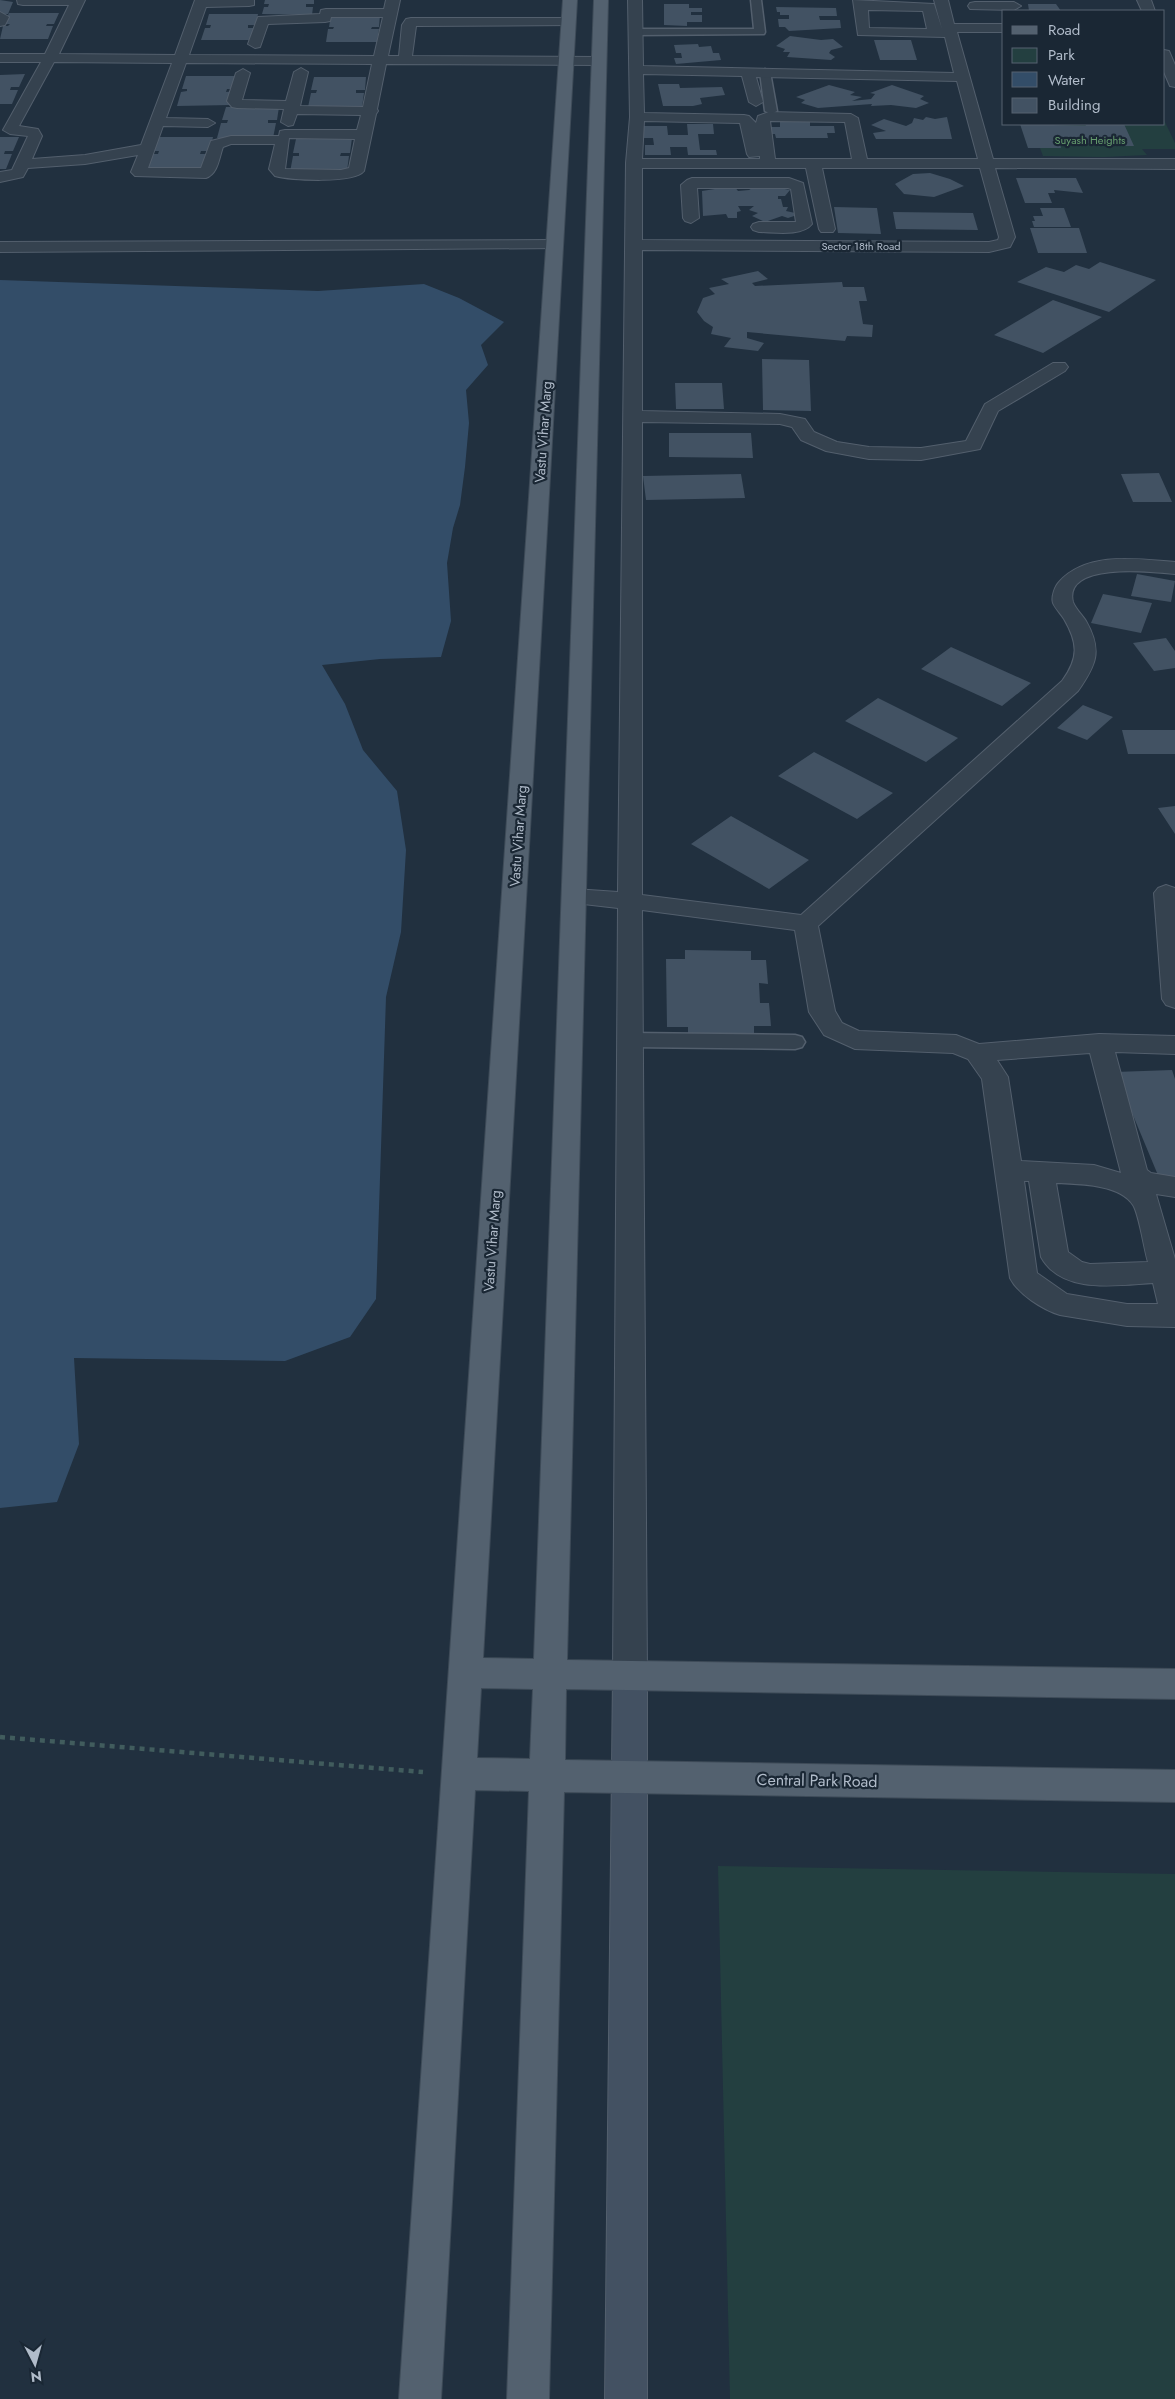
<svg xmlns="http://www.w3.org/2000/svg" width="1175" height="2399" font-family="Jost,sans-serif">
	<style>
		.green { fill: #233f40 }
		.water { fill: #334d68 }
		.building { fill: #425263 }
		.lines { fill: none; stroke-linecap: round; stroke-linejoin: round }
		.lane-casing { stroke: #535f6d; stroke-width: 3 }
		.street-casing { stroke: #535f6d; stroke-width: 2 }
		.secondary-casing { stroke: #535f6d; stroke-width: 2 }
		.primary-casing { stroke: #3e4b58; stroke-width: 2 }
		.path { stroke: #415c5d; stroke-width: 4.5; stroke-dasharray: 5 5; stroke-linecap: butt }
		.lane { fill: #35424f; fill-rule: evenodd }
		.street { fill: #35424f; fill-rule: evenodd }
		.secondary { fill: #435162; fill-rule: evenodd }
		.primary { fill: #53616f; fill-rule: evenodd }
		.labels { text-anchor: middle; stroke-width: 4.5; stroke-linejoin: round; paint-order: stroke }
		.far-park-label { font-size: 11px; fill: #669d6e; stroke: #1a2734 }
		.far-street-label { font-size: 11px; fill: #b1bcca; stroke: #1a2734 }
		.street-label { font-size: 14px; fill: #b1bcca; stroke: #1a2734 }
		.near-street-label { font-size: 16px; fill: #b1bcca; stroke: #1a2734 }
	</style>
	<rect width="100%" height="100%" fill="#21303f"/>
	<path class="green" d="M1164,120L1175,143V149H1142L1147,155L1104,157L1043,156L1031,124H1164Z
		M718,1866L1175,1874V2399H730Z"/>
	<path class="water" d="M0,280L318,291L424,284L459,298L504,322L481,345L488,365L466,390L469,423L465,467L460,505L453,528L447,563L451,621L441,657L380,659L322,665L345,704L363,750L397,791L406,850L401,932L386,997L376,1299L350,1337L285,1361L74,1358L79,1444L57,1502L0,1508Z"/>
	<path class="building" d="M0,0L13,2L8,14H0Z
		M265,0H314V4H306V7H313L312,15L262,14L264,7H268L269,4H264Z
		M664,4H689V8H702V12H691V15H702V22H687V26L664,25Z
		M1028,4H1056L1061,11H1029Z
		M776,7L836,8L837,16H819L820,20H840L841,28L789,31L785,27H779L778,19H789V15H780V12H777Z
		M9,13H59L54,24H47L46,26H53L48,39H0L3,26H8L10,24H4Z
		M209,14H258L256,25H248V28H255L252,40H201L205,28H210L211,25H206Z
		M331,15H380L379,27H372L371,29H379L377,42H326L328,29H333L334,27H329Z
		M790,36L821,40L833,39L843,47L831,50L829,53L835,57L831,60L787,57L790,52H783L785,49L776,46Z
		M874,40H911L917,60H880Z
		M698,44L699,47L711,46L713,53H719L721,60L676,64L674,58H682L681,53H676L674,45Z
		M25,74L19,87H11L10,90H18L12,104H0V75Z
		M186,76H238L235,89H227L226,92L235,91L231,105L177,106L181,92L187,91V89H182Z
		M314,77H366L365,90H356V93H364L362,107H308L311,93H316L317,90H311Z
		M658,84H679L680,88L722,87L725,95L700,98L702,104L693,106H663Z
		M829,85L855,92L850,95L862,97L852,101L871,99L875,94L870,93L892,85L924,96L920,99L929,103L916,108L891,105L871,106L872,104L818,108L801,103L805,100L796,97Z
		M226,107H279L277,120H268V123H276L273,138H217L221,123H227L228,120H222Z
		M926,117L935,119L947,117L952,139H876L873,133L886,131L871,125L884,119L906,126L912,123L914,118L923,120Z
		M780,121H810V126H834L835,133H827L828,138H776L775,134H771L770,127H780Z
		M687,124H713L714,134H698L700,150H716L717,155H688L687,147H670L671,155H645V145H654L653,138H644L643,126H667L668,135H688Z
		M1020,124L1086,126L1085,124H1124L1134,146H1118L1116,140H1106L1107,143L1060,144L1061,148H1028Z
		M0,137H19L13,151H5L4,154H12L6,169H0Z
		M158,137H213L210,151H201L200,154H209L205,170H147L152,154H158L159,151H153Z
		M352,138L350,153H341L340,156H349L347,171L290,172L293,156H299V153H293L296,139Z
		M930,173L950,179L964,186L934,197L904,194L895,184L913,174Z
		M1016,178H1076L1083,193L1054,190L1055,193H1048L1052,203H1025Z
		M759,184L790,190L785,196H778V199H781L783,207H788L786,211L800,214L788,218L782,216L765,222L752,216L758,213L749,210L754,206H738L741,211L737,212V218H728L726,214L703,216L702,191L734,186L738,191L749,190Z
		M834,207L877,208L881,234L838,233Z
		M1040,208H1064L1071,227H1034L1032,221H1035L1033,216H1043Z
		M893,212L973,213L978,230L896,229Z
		M1030,228H1079L1087,253H1038Z
		M1100,262L1156,280L1109,312L1017,282L1046,267L1064,272L1076,265L1089,269Z
		M758,271L768,279L752,283L755,286L842,282L843,287H864L867,301H859L863,324L873,325L872,337L847,336L845,341L747,332V338L764,343L758,351L724,347L731,338L711,334L713,327L704,321L697,312L703,298L715,294L709,288L729,284L721,279Z
		M1053,300L1102,317L1043,353L994,335Z
		M762,359L809,360L811,411L763,410Z
		M675,383H722L724,409H676Z
		M669,433H751L753,458L669,457Z
		M1159,473L1172,502H1133L1121,474Z
		M741,474L745,498L646,500L643,476Z
		M1137,574L1175,581L1171,602L1131,596Z
		M1103,594L1152,603L1141,633L1091,623Z
		M1166,638L1175,651V668L1154,671L1133,643Z
		M951,647L1031,683L1002,706L921,669Z
		M878,698L958,738L926,762L845,721Z
		M1083,705L1113,717L1087,740L1057,728Z
		M1122,730H1175V754H1128Z
		M814,752L893,793L857,819L778,776Z
		M1175,806V834L1158,808Z
		M731,816L809,860L769,889L691,844Z
		M685,950L751,951V960H766L768,984L759,983L760,1003H769L771,1026H754V1036H688V1027H667L666,959H685Z
		M1172,1070L1175,1079V1181L1160,1180L1115,1072Z"/>
	<g class="lines">
		<defs>
			<path id="lane" d="M751,0H761L765,32L764,34L635,35L630,32L635,29H754Z
				M765,69L770,72L777,111L771,114L765,111L760,72Z
				M630,1033L795,1035L802,1037L805,1042L802,1047L795,1049L630,1047L623,1045L620,1040L623,1035Z"/>
			<path id="street" d="M17,0H85L59,54L175,55L195,0H254V5L249,6L206,7L189,55L374,56L383,17H331L330,21L325,22L268,24L260,47L255,48L248,44L258,17L320,14L321,10L326,9H384L386,0H400L388,56H399L402,25L406,19L411,18H568L575,22L573,25L416,26L412,56L599,57L606,61L599,65L386,64L377,109L378,111L376,114L364,171C354,184 290,180 275,176L269,169L275,144H231L223,147C219,158 218,174 206,178L135,176L131,172L138,155L85,164L28,168L23,177L0,182V172L12,170L28,136L10,134L3,130L41,62H0V54H45L69,5H23L18,4ZM54,62L172,63L141,145L85,155L32,159L42,136L38,129L19,126ZM186,63L372,64L363,107L300,106L308,72L301,68L294,72L286,101L242,100L250,73L243,69L236,73L227,101L232,107L237,108L284,109L281,122L288,126L293,125L297,114L361,115L357,130H285L280,131L279,136H231L211,141L201,168H148L163,126L208,127L215,123L208,119L166,118ZM289,138L355,139L349,168L341,170L285,169Z
				M628,0H642L643,66L954,73L945,37L858,35L853,0L934,4L942,29L934,0H948L954,24H1004V32H957L993,159H1175V169L995,168L1015,237L1010,247L989,252L642,250V411L780,414L805,419L814,432L837,442L869,447L921,448L966,441L985,404L1053,363H1065L1068,367L1065,371L998,411L980,449L921,460L869,459L826,451L801,440L792,427L780,424L642,422V895L801,915L1062,681C1079,658 1078,643 1064,619C1061,614 1055,608 1053,603C1051,597 1055,586 1059,582C1087,551 1137,559 1175,562V574C1155,572 1063,561 1073,602C1075,608 1083,616 1086,621C1103,651 1096,665 1078,691L818,926L835,1011L842,1023L859,1031L956,1035L979,1044L1099,1034L1175,1036V1054L1115,1052L1147,1170L1151,1173L1175,1177V1197L1156,1194L1175,1259V1327L1127,1326L1060,1315C1043,1310 1018,1294 1010,1278L982,1079L968,1059L953,1053L855,1049L824,1035L809,1012L795,930L642,910L647,1676L642,1687L630,1691L618,1687L613,1676L618,908L566,902L562,897L566,892L574,889L618,892L626,163L630,117ZM868,10L923,11L927,29L869,28ZM643,74L742,76L749,102L756,106L763,102L756,77L957,81L978,159H867L858,118L851,114L769,112L758,116L756,123L749,116L744,115L644,113ZM644,121L740,123L747,154L749,157L760,156V159H642ZM770,121L845,122L852,159H775ZM642,168H806L819,229L821,232H833L835,229L822,168H980L999,237L998,240L989,242L642,240ZM1090,1053L1121,1173L1094,1165L1021,1161L1008,1077L997,1060ZM1024,1181H1029L1041,1257C1062,1295 1117,1285 1153,1283L1158,1304H1127L1067,1294L1037,1273ZM1056,1183C1078,1184 1120,1184 1133,1205C1139,1214 1144,1249 1148,1262L1090,1264L1082,1262L1068,1252Z
				M1137,0H1151L1155,11H1142Z
				M975,2H1014L1021,6L1014,10L970,9L968,6L970,3Z
				M0,12L9,17L5,25L0,26Z
				M1164,50L1169,51L1175,65V87L1170,86L1164,72Z
				M692,178H789L803,183L812,224C802,237 773,232 759,232L753,230L751,227L753,224L759,222H796L791,189L788,188H697L699,218L691,223L685,221L683,218L681,185L687,180Z
				M555,240L561,242L563,245L561,248L0,252V242Z
				M1166,885L1175,888V1008L1166,1005L1162,999L1154,893L1158,888Z"/>
			<path id="secondary" d="M630,1661L642,1665L647,1676V2399H605L613,1676L618,1665Z"/>
			<path id="primary" d="M563,0H577L483,1658L534,1659L594,0H608L567,1660L1175,1669V1699L566,1689L565,1760L1175,1770V1802L564,1792L549,2399H507L529,1791L475,1790L441,2399H399ZM481,1688L533,1689L530,1759L477,1758Z"/>
		</defs>
		<use href="#lane" class="lane-casing"/>
		<use href="#street" class="street-casing"/>
		<use href="#secondary" class="secondary-casing"/>
		<use href="#primary" class="primary-casing"/>
		<path class="path" d="M0,1737L423,1772"/>
		<use href="#lane" class="lane"/>
		<use href="#street" class="street"/>
		<use href="#secondary" class="secondary"/>
		<use href="#primary" class="primary"/>
	</g>
	<g class="labels">
		<g class="far-park-label">
			<text x="1090" y="144">Suyash Heights</text>
		</g>
		<g class="far-street-label">
			<text x="861" y="250">Sector 18th Road</text>
		</g>
		<g class="street-label">
			<text transform="translate(543 432) rotate(-86)" y="5">Vastu Vihar Marg</text>
			<text transform="translate(518 836) rotate(-86)" y="5">Vastu Vihar Marg</text>
			<text transform="translate(492 1241) rotate(-86)" y="5">Vastu Vihar Marg</text>
		</g>
		<g class="near-street-label">
			<text transform="translate(817 1780) rotate(1)" y="6">Central Park Road</text>
		</g>
	</g>
	<rect x="1002" y="10" width="162" height="115" fill="#1a2734" stroke="#566370"/>
	<rect x="1012" y="26" width="25" height="8" fill="#53616f" stroke="#566370"/>
	<text x="1048" y="35" font-size="15" fill="#b1bcca">Road</text>
	<rect x="1012" y="48" width="25" height="15" fill="#233f40" stroke="#566370"/>
	<text x="1048" y="60" font-size="15" fill="#b1bcca">Park</text>
	<rect x="1012" y="72" width="25" height="15" fill="#334d68" stroke="#566370"/>
	<text x="1048" y="85" font-size="15" fill="#b1bcca">Water</text>
	<rect x="1012" y="98" width="25" height="15" fill="#425263" stroke="#566370"/>
	<text x="1048" y="110" font-size="15" fill="#b1bcca">Building</text>
	<g transform="translate(35 2364) rotate(174)" stroke="#1a2734" stroke-width="4" paint-order="stroke">
	<path d="M0-4L9 19L0 12L-9 19Z" fill="#b1bcca"/>
	<text y="-8" font-size="14" font-weight="bold" text-anchor="middle" fill="#b1bcca">N</text>
	</g>
</svg>
